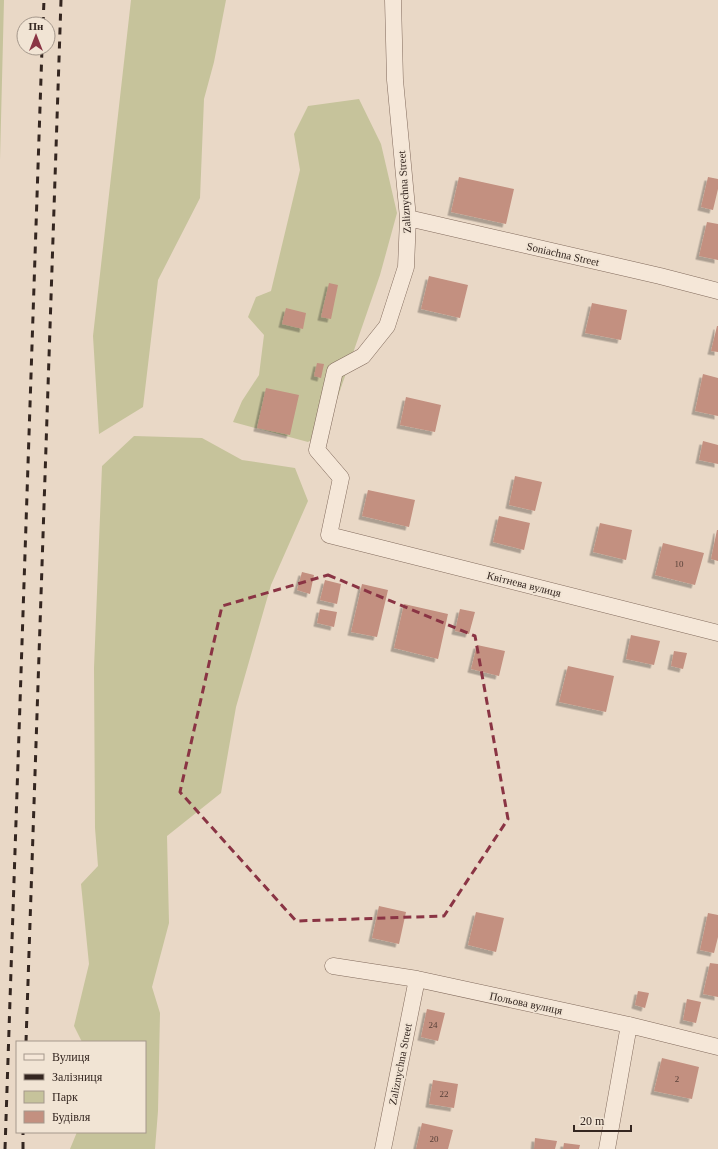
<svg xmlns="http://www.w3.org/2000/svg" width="718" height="1149" font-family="'Times New Roman',serif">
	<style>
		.green { fill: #c6c39b }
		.building { fill: #c39080; filter: url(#shadow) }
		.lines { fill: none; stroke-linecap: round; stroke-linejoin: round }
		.street-casing { stroke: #826b5d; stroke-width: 17 }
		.street { stroke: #f5e7d8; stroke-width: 16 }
		.rail { stroke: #342620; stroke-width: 3; stroke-dasharray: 7 7; stroke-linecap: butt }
		.marked { fill: none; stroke: #8a3444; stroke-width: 3; stroke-dasharray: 8 5; stroke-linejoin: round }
		.labels { text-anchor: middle; stroke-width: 3.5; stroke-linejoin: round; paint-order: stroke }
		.number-label { font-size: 9px; fill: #584038 }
		.street-label { font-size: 11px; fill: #342620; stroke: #f1e4d4 }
	</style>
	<defs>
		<filter id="shadow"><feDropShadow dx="-3.5" dy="3.5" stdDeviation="0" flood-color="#0004"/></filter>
	</defs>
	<rect width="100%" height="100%" fill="#e9d8c6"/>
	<path class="green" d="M0,0H4L0,160Z
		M131,0H226L214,62L204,99L200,198L158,280L143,407L99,434L93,336Z
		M359,99L381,144L397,213L380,275L326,431L308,442L233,422L242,401L259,375L264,335L248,317L256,297L271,291L300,170L294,134L308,106Z
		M134,436L202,438L242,460L295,468L308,501L271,585L236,707L221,793L167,836L169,923L152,987L160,1013L158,1111L155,1149H70L77,1132H145V1042H82L74,1026L89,964L81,884L98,866L95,828L94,668L102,466Z"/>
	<path class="building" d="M459,177L514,189L506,224L451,212Z
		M708,177L718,179V189L713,210L701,207Z
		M707,222L718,224V260L699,256Z
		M429,276L468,285L460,318L421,309Z
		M329,283L338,285L331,319L321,317Z
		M592,303L627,310L621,340L585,333Z
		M286,308L306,313L303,329L282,324Z
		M717,326H718V352L711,351Z
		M317,363L324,364L321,378L314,376Z
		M703,374L718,378V416L695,411Z
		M266,388L299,395L290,435L257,428Z
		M406,397L441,405L435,432L400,425Z
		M703,441L718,445V464L699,460Z
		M515,476L542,482L535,511L509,505Z
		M368,490L415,500L409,527L362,516Z
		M499,516L530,523L524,550L493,542Z
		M600,523L632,530L626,560L593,552Z
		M717,530H718V561L711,559Z
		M663,543L704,553L695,585L655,575Z
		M302,572L314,575L310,594L297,590Z
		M325,580L341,584L337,604L320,600Z
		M362,584L388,590L377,637L351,632Z
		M404,604L448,614L438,659L394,648Z
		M320,609L337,612L334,627L317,623Z
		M460,609L475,612L469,634L455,631Z
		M631,635L660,641L654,665L626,659Z
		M477,645L505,651L499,676L471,669Z
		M674,651L687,653L683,669L671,666Z
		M568,666L614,676L606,712L559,702Z
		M379,906L406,912L399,944L372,938Z
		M476,912L504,918L496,952L468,945Z
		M708,913L718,915V937L714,953L700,950Z
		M710,963L718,964V997L703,994Z
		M638,991L649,993L645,1008L635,1005Z
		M687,999L701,1002L696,1023L683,1020Z
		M427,1009L445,1013L438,1041L421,1037Z
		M662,1058L699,1067L692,1099L654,1091Z
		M433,1080L458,1084L454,1108L429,1104Z
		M422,1123L453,1130L448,1149H416Z
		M535,1138L557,1141L555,1149H534Z
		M564,1143L580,1145L579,1149H563Z"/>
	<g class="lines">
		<defs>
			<path id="street" d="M393,0L395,80L408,218L406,267L387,326L363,356L335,371L317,450L341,478L329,535L718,633
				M408,218L660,276L718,291
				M333,966L417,979L629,1025L718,1047
				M383,1149L417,979
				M607,1149L629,1025"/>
		</defs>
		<use href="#street" class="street-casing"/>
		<use href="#street" class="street"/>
		<path class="rail" d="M43,24L44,0
			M26,1042L61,0
			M5,1149L42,48
			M23,1149V1132"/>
	</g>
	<path class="marked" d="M328,575L475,636L508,819L444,916L296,921L180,792L222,606Z"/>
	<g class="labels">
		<g class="number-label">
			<text x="679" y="567">10</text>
			<text x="433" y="1028">24</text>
			<text x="677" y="1082">2</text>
			<text x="444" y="1097">22</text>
			<text x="434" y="1142">20</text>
		</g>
		<g class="street-label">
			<text transform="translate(404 192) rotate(-94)" y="4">Zaliznychna Street</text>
			<text transform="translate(563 254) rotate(13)" y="4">Soniachna Street</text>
			<text transform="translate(524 584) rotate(14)" y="4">Квітнева вулиця</text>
			<text transform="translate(526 1003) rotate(12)" y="4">Польова вулиця</text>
			<text transform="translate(400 1064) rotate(-79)" y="4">Zaliznychna Street</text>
		</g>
	</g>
	<rect x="16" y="1041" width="130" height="92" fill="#f1e4d4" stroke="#a5988c"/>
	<rect x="24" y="1054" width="20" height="6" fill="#f5e7d8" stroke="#a5988c"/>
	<text x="52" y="1061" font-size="12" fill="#342620">Вулиця</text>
	<rect x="24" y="1074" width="20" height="6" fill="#342620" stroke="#a5988c"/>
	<text x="52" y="1081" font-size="12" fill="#342620">Залізниця</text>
	<rect x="24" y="1091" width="20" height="12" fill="#c6c39b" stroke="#a5988c"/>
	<text x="52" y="1101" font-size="12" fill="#342620">Парк</text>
	<rect x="24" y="1111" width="20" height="12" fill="#c39080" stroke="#a5988c"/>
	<text x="52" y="1121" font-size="12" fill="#342620">Будівля</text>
	<g transform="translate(36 36)"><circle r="19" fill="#f1e4d4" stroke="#a5988c"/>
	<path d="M0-3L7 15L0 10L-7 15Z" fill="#8a3444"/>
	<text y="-6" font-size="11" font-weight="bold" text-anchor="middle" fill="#342620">Пн</text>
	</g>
	<path d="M574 1125v6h57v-6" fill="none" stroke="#342620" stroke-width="2"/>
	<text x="580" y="1125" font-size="12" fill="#342620" stroke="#f1e4d4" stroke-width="3" paint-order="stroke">20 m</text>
</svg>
